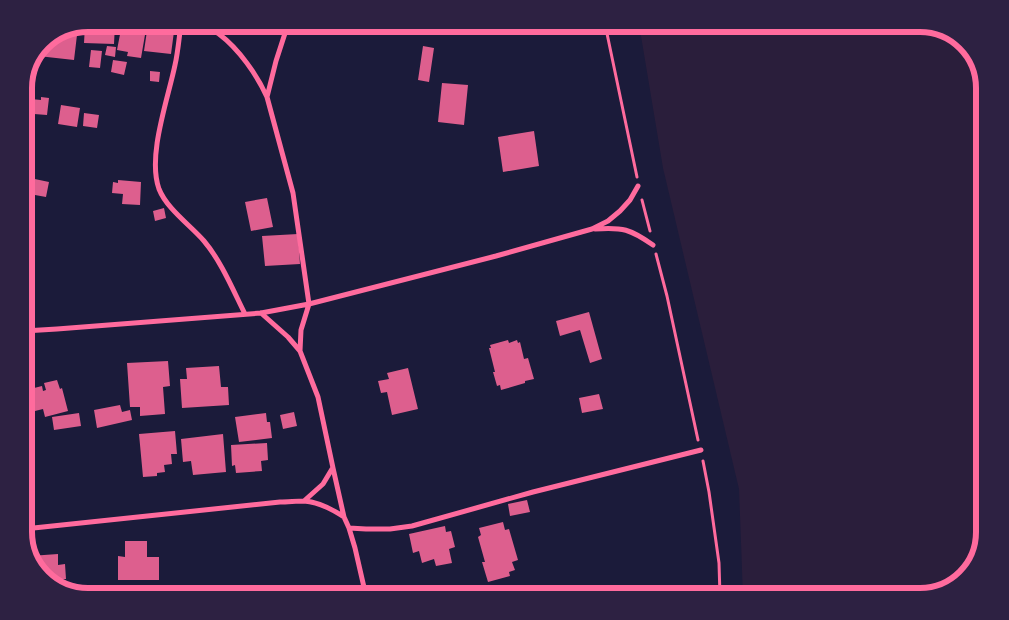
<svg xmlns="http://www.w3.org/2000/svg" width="1009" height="620" font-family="Karla,sans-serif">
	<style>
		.green { fill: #2a1e3b }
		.building { fill: #dd5f8e }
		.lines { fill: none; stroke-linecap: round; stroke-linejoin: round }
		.path { stroke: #ff6b9d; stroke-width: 3 }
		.minor { stroke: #ff6b9d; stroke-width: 5 }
		.rim { fill: none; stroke: #ff6b9d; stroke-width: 6 }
	</style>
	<rect width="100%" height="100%" fill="#1b1b3a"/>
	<path class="green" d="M639,24H921L953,33L976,56L985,84V532L976,564L953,588L921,596H743L739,489L663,168Z"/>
	<path class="building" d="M88,24H115L114,44L84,43L85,25Z
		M122,24H134V27L146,29L141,58L127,56L128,52L117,50Z
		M148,24H175L171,54L144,51Z
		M65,33L77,35L74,60L38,56L39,51L43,42Z
		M107,46L116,47L115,57L105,55Z
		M423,46L434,48L429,82L418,80Z
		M91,50L102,51L100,68L89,67Z
		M113,60L127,62L124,75L111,72Z
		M150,71L160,72L159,82L150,81Z
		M442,83L468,85L464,125L438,122Z
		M41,97L49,98L47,115L34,114V110L30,109L31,99L41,100Z
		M61,105L80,108L77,127L58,124Z
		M84,113L99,115L97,128L83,126Z
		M534,131L539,166L503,172L498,137Z
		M24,169L31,171L30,178L49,182L46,197L24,193Z
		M118,180L141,182L140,205L122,204L123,194L112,193L113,182L118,183Z
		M267,198L273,227L251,231L245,202Z
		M164,208L166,218L155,221L153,211Z
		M298,234L300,264L265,266L262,236Z
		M589,312L602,359L590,363L580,330L560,336L556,321Z
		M508,340L509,343L517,340L518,343L520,342L524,359L528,358L534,379L525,381V383L501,390L500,385L497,386L493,372H495L489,348H491L490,345Z
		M168,361L170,386L163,387L165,414L140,416V407H130L127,363Z
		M219,366L221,387H228L229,405L182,408L180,379H187L186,368Z
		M408,368L418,409L392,415L387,392L381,393L378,381L389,379L387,373Z
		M57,380L60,389L62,388L68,411L45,417L43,409L35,411L30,389L42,386L43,391L46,390L44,383Z
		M599,394L603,409L582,413L579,398Z
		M24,401H29L31,413H24Z
		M120,405L122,412L130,410L132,420L97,428L94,410Z
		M294,412L297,426L283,429L280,415Z
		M79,413L81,426L54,430L52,417Z
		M266,413L267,422H270L272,438L239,442L235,417Z
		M175,431L177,454H171L172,464L164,465L165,472L157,473V476L143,477L139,434Z
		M223,434L226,472L193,475L191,461L183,462L181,439Z
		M267,443L268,460L261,461L262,471L236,473L235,465L232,466L231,445Z
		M527,500L530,512L510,516L508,504Z
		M503,522L505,530L509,529L518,560L512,562L515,570L509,572L510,576L488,582L482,562H485L478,537L481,535L479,528Z
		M445,526L446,532L451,531L455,547L449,549L452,563L436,566L434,559L422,563L419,551L413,553L409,534Z
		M125,541H147V557H159V580H118V556L125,557Z
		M58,554V565L65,564L66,579H60V589L56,587L33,564L30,556Z"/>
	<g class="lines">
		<path class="path" d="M605,24L637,177
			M642,200L650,231
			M656,254L667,296L698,440
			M703,461L709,492L719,563L720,596"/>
		<path class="minor" d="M181,24C179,38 178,52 175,65C168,99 147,156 159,189C167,209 190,225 204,241C221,261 233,290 245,314
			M198,24C204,26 213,30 219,34C239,49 257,75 267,97L293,193L309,304L301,330L300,351
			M267,97L276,61L288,24
			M595,229C623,227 630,229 653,245
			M261,313L288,337L300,351L318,397L333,468L344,517L349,528L355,548L366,596
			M24,331L57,329L261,313L309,304L496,256L592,229L608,221L620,211L630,200L638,186
			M304,501L323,484L332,469
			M349,528L366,529H390L412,526L533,492L701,450
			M24,529L280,502C288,502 296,501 304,501C319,502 332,509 344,517"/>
	</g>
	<path d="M0 0H1009V620H0ZM88 32H920A56 56 0 0 1 976 88V532A56 56 0 0 1 920 588H88A56 56 0 0 1 32 532V88A56 56 0 0 1 88 32Z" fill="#2d2142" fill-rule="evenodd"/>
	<path class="rim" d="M88 32H920A56 56 0 0 1 976 88V532A56 56 0 0 1 920 588H88A56 56 0 0 1 32 532V88A56 56 0 0 1 88 32Z"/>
</svg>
